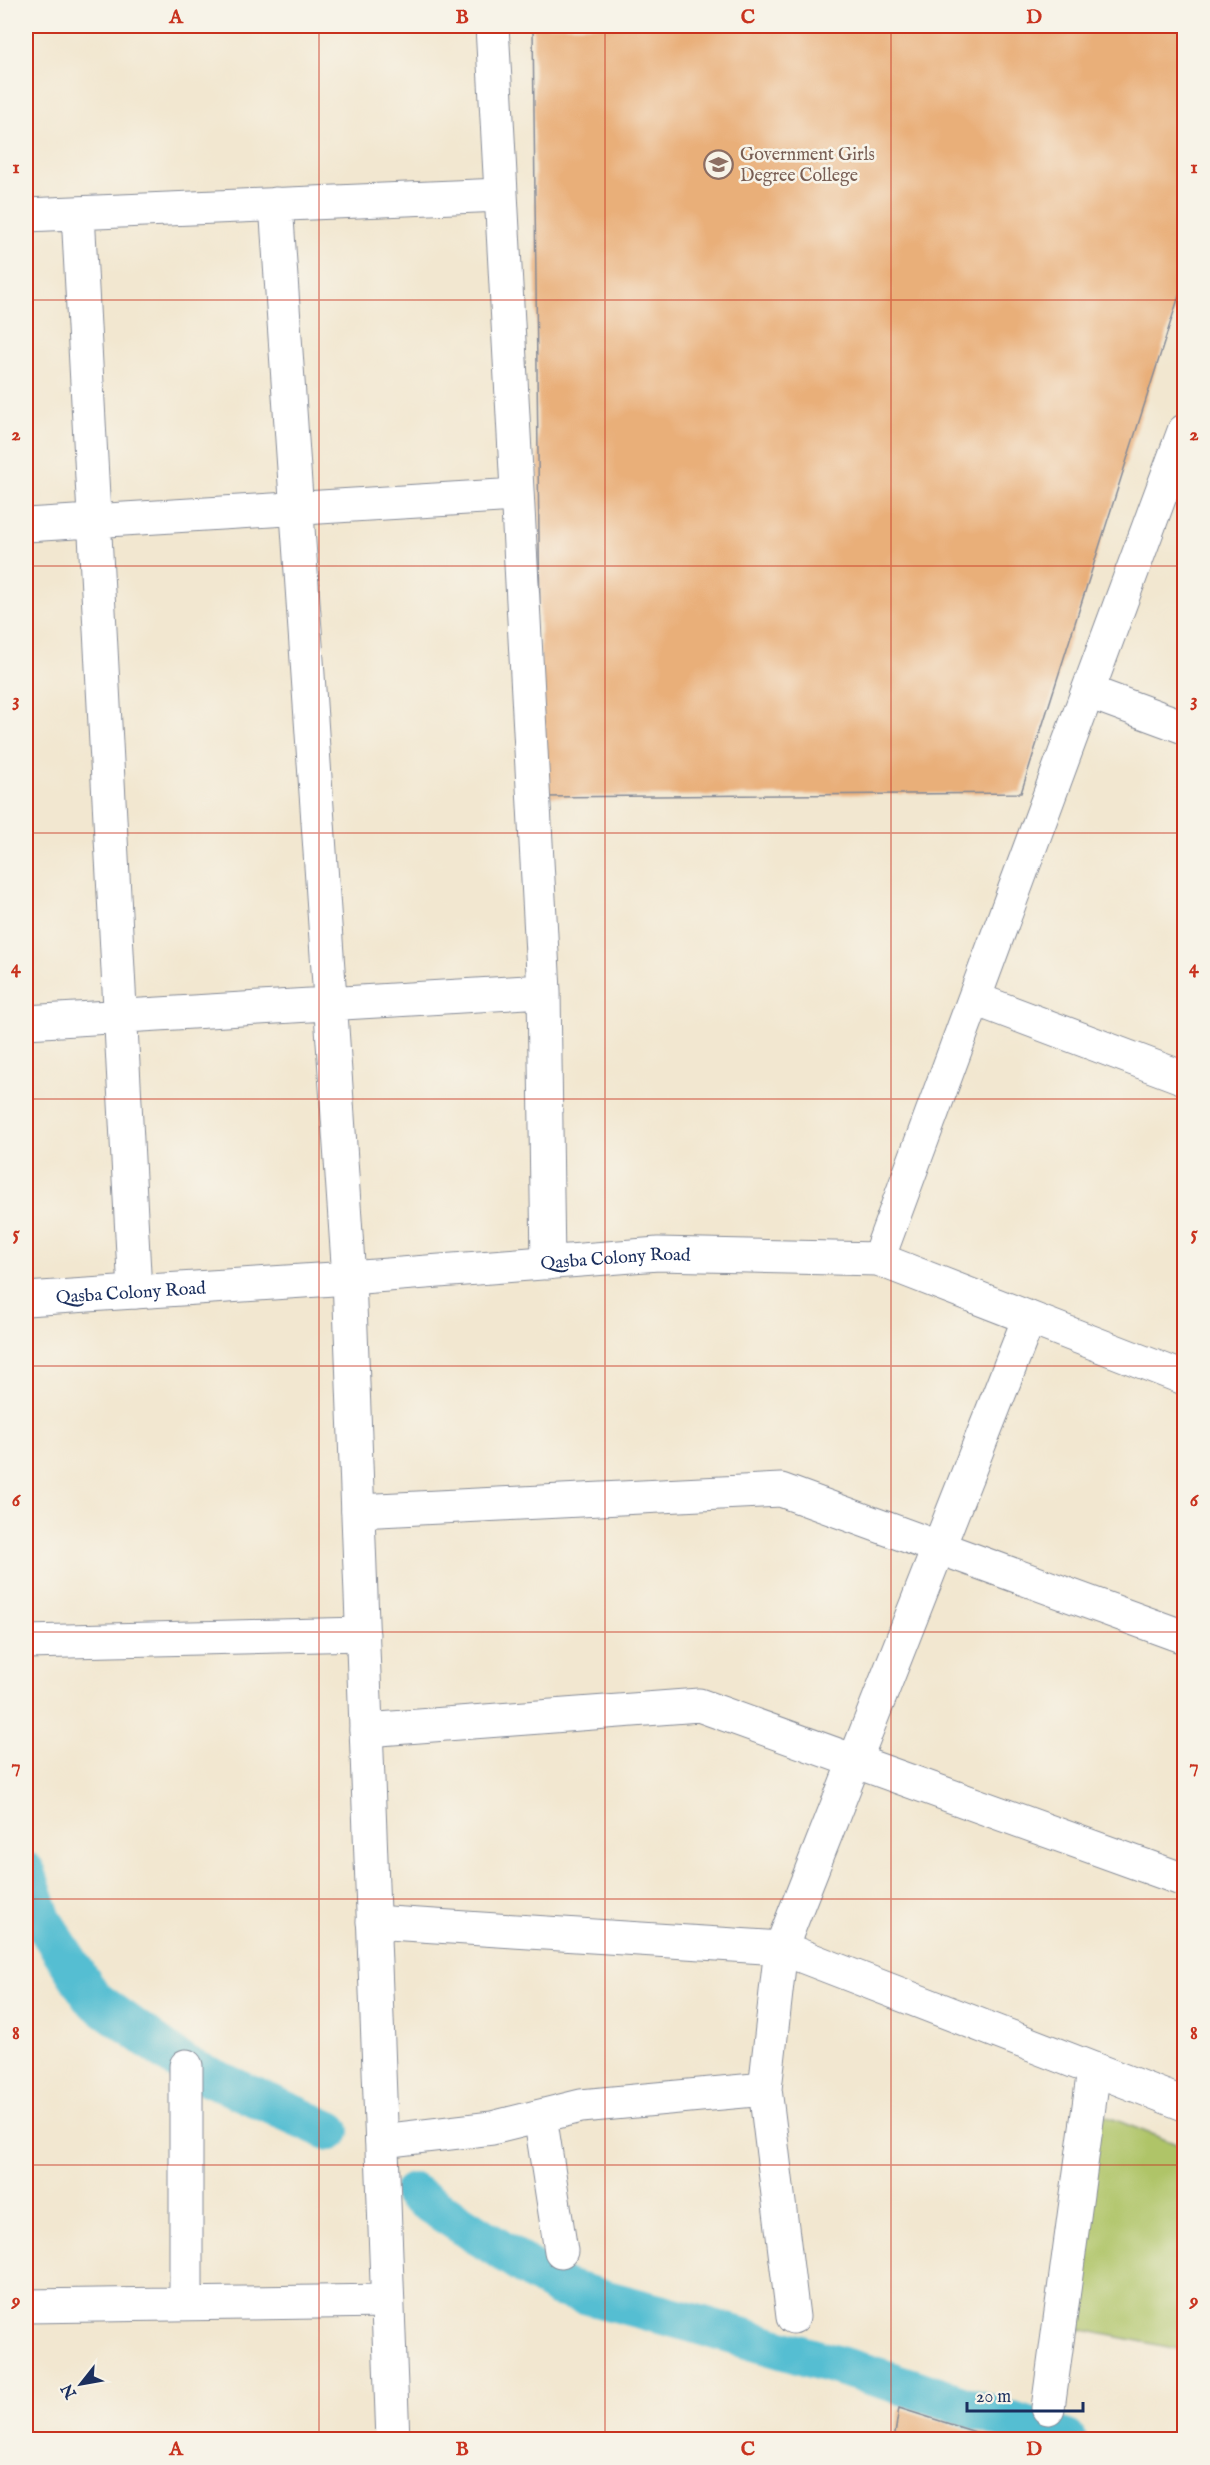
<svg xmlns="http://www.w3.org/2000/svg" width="1210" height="2465" font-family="'IM FELL English',serif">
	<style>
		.green { fill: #afc468; stroke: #657a63; stroke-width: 1.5 }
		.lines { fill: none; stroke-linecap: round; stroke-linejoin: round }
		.canal { stroke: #55bed2; stroke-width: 40 }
		.building { fill: #e9af79 }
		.minor-casing { stroke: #868b97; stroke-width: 35 }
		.tertiary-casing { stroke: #868b97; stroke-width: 35 }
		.minor { stroke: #fff; stroke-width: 33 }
		.tertiary { stroke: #fff; stroke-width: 33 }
		.grid { fill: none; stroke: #c8321e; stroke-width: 1.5; stroke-opacity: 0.55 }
		.labels { text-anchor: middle; stroke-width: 5; stroke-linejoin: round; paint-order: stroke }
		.education-label { font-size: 18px; fill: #785e54; stroke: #f7f3e8; text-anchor: start }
		.street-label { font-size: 18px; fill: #1b2f5e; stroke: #f7f3e8 }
		.neatline { fill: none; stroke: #c8321e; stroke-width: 2 }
		.grid-label { font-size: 20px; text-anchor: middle; font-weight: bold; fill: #c8321e }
	</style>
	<rect width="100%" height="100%" fill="#f7f3e8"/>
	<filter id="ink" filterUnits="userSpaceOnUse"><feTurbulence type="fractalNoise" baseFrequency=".0167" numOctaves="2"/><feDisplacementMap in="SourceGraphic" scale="12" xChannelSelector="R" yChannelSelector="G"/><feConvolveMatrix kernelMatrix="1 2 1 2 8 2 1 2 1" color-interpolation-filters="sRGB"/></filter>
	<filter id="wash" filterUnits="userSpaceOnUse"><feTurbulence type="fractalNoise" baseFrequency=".008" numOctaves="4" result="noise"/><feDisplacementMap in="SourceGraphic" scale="24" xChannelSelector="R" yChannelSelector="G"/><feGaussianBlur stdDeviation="1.35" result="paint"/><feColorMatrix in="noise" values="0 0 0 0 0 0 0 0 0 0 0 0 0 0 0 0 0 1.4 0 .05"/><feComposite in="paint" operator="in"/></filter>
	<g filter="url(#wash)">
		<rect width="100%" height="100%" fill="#f2e7d0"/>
		<path class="green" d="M1078,2105L1184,2147V2350L1057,2325Z"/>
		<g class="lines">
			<path class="canal" d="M26,1872L42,1920L92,1998L186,2066L330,2131
				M413,2193L558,2287L693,2323L890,2381L1067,2440"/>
		</g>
		<g id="blocks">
			<path class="building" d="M533,26H1184V280L1021,793L542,797Z
				M899,2408L998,2439V2440H894Z"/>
		</g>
	</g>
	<g filter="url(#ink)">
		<use href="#blocks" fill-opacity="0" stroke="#868b97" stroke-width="1.5"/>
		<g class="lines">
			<defs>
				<path id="minor" d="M492,26L544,991L548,1263
					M276,204L349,1278
					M78,213L135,1292
					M26,215L501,195
					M26,525L517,495
					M1089,692L1184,727
					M975,999L1184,1078
					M26,1022L544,991
					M358,1511L781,1490L1184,1637
					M26,1642L363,1634
					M366,1730L699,1705L1184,1880
					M373,1922L781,1948L1184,2104
					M186,2066V2303
					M540,2116L561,2251
					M382,2141L492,2128L581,2106L765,2089
					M26,2306L387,2301
					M793,2317L765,2089L781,1948L1029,1318
					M1048,2408L1094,2069"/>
				<g id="tertiary">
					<path d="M878,1259L1184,431"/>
					<path d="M349,1278L393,2440"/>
					<path id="s1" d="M26,1299L349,1278L658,1254L878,1259L1184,1378"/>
				</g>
			</defs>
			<use href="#minor" class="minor-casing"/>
			<use href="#tertiary" class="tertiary-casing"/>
			<use href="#minor" class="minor"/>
			<use href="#tertiary" class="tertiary"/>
		</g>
	</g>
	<path class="grid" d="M319,26V2440M605,26V2440M891,26V2440M26,300H1184M26,566H1184M26,833H1184M26,1099H1184M26,1366H1184M26,1632H1184M26,1899H1184M26,2165H1184"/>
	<defs>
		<symbol id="university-ring" viewBox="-11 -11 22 22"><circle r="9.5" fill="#f7f3e8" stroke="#8d6e63" stroke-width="1.5"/><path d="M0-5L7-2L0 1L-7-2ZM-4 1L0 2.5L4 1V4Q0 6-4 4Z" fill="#8d6e63"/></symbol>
	</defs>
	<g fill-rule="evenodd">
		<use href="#university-ring" x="702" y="148" width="33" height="33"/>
	</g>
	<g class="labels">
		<g class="education-label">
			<text x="740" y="160">Government Girls<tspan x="740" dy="21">Degree College</tspan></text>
		</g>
		<g class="street-label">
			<text dy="6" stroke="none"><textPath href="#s1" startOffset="591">Qasba Colony Road</textPath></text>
			<text dy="6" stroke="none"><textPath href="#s1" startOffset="105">Qasba Colony Road</textPath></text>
		</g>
	</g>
	<rect width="1210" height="2465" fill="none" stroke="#f7f3e8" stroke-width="66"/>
	<g transform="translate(81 2384) rotate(239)" stroke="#f7f3e8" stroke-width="4.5" paint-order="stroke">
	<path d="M0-4.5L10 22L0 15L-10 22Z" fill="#1b2f5e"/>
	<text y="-9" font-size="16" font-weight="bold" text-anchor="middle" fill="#1b2f5e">N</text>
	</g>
	<path d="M967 2402v9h116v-9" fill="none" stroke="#1b2f5e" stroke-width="3"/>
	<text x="976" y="2402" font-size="18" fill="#1b2f5e" stroke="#f7f3e8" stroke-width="4.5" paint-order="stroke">20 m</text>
	<rect x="33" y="33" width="1144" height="2399" class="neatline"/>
	<g class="grid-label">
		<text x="176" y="23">A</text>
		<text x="462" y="23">B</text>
		<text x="748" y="23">C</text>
		<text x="1034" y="23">D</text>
		<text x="16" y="173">1</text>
		<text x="1194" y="173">1</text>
		<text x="16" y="440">2</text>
		<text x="1194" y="440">2</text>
		<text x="16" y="706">3</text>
		<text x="1194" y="706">3</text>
		<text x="16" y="973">4</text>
		<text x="1194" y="973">4</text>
		<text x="16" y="1239">5</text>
		<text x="1194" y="1239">5</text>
		<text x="16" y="1506">6</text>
		<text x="1194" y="1506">6</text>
		<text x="16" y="1772">7</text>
		<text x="1194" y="1772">7</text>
		<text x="16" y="2039">8</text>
		<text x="1194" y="2039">8</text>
		<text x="16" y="2306">9</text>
		<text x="1194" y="2306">9</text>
		<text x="176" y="2455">A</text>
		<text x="462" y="2455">B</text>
		<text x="748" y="2455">C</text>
		<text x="1034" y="2455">D</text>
	</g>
</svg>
